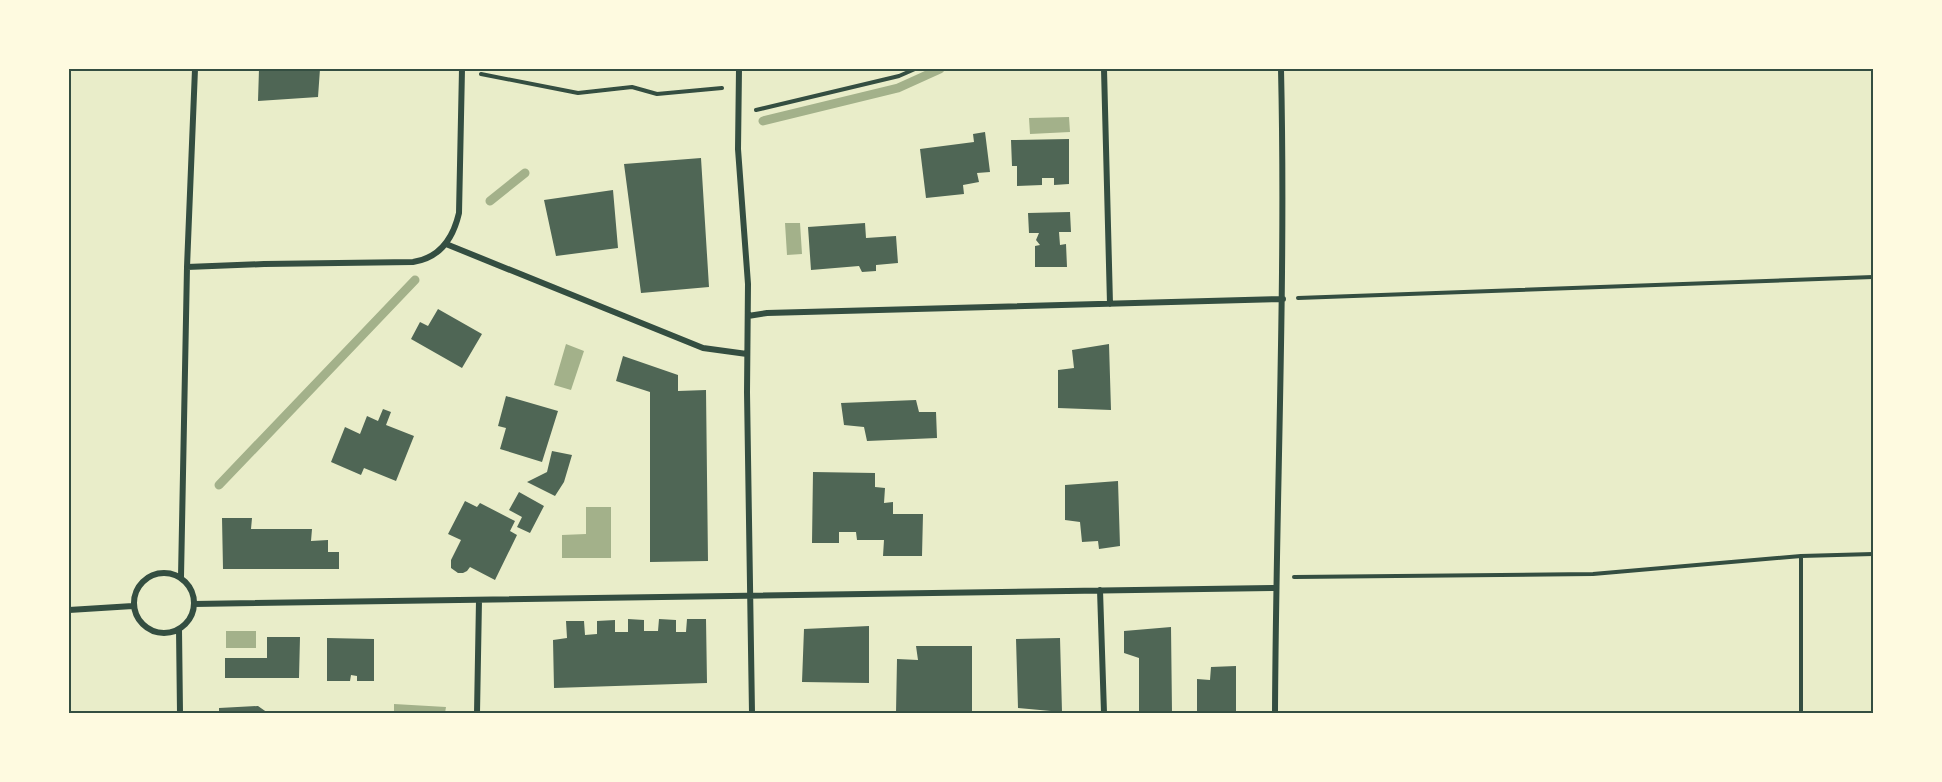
<svg xmlns="http://www.w3.org/2000/svg" width="1942" height="782" font-family="Ubuntu,sans-serif">
	<style>
		.water { fill: #a3b18a }
		.lines { fill: none; stroke-linecap: round; stroke-linejoin: round }
		.stream { stroke: #a3b18a; stroke-width: 9 }
		.building { fill: #4f6655 }
		.path { stroke: #344e41; stroke-width: 4 }
		.minor { stroke: #344e41; stroke-width: 6 }
		.neatline { fill: none; stroke: #344e41; stroke-width: 2 }
	</style>
	<rect width="100%" height="100%" fill="#e9edc9"/>
	<path class="water" d="M1069,117L1070,132L1030,134L1029,118Z
		M785,223H800L802,254L787,255Z
		M566,344L584,351L571,390L554,385Z
		M586,507H611V558H562V535L586,534Z
		M226,631H256V648H226Z
		M394,704L446,707L445,713H394Z"/>
	<g class="lines">
		<path class="stream" d="M763,121L898,88L940,69
			M490,201L525,173
			M219,485L415,280"/>
	</g>
	<path class="building" d="M259,69H320L318,97L258,101Z
		M985,132L990,172L977,173L979,182L963,185L964,194L926,198L920,149L974,142L973,134Z
		M1069,139V184L1054,185V178H1042V185L1017,186V166H1012L1011,140Z
		M701,158L709,287L641,293L624,164Z
		M613,190L618,248L556,256L544,200Z
		M1070,212L1071,232H1059L1060,245L1066,244L1067,267H1035V246L1040,245L1036,240L1039,233H1029L1028,213Z
		M865,223L866,238L896,236L898,263L876,265V271L862,272L859,266L811,270L808,227Z
		M438,309L482,334L462,368L411,339L420,322L428,326Z
		M1109,344L1111,410L1058,408V370L1074,368L1072,350Z
		M623,356L678,375V391L706,390L708,561L650,562V392L616,381Z
		M506,396L558,411L542,462L500,449L506,428L498,426Z
		M916,400L919,412H936L937,438L867,441L864,427L844,425L841,403Z
		M383,409L391,412L386,425L414,436L396,481L364,468L361,475L331,462L345,427L360,434L367,416L378,421Z
		M552,451L572,455L564,482L555,496L527,482L547,472Z
		M813,472L875,473V487L885,488L884,503L893,502V514H923L922,556H883L884,540H857L856,532H839V543H812Z
		M1118,481L1120,546L1099,549L1098,541L1082,542L1080,522L1065,520V485Z
		M519,492L544,506L530,533L517,527L522,517L509,510Z
		M465,501L477,507L480,503L515,521L510,531L517,535L495,580L470,567L467,571L463,573H458L451,568V560L461,540L448,534Z
		M222,518H252L251,529H312L311,541L328,540V552H339V569H223Z
		M628,619L644,620V631H658L659,619L676,620V632H686L687,619H706L707,683L554,688L553,640L567,638L566,621H584L585,635L597,634V621L615,620V632H628Z
		M869,626V683L802,682L804,629Z
		M1171,627L1172,713H1139V658L1124,653V631Z
		M267,637H300L299,678H225V658H267Z
		M327,638L374,639V681H357V676L351,675L350,681H327Z
		M1060,638L1062,712L1018,708L1016,639Z
		M916,646H972V712L896,713L897,659L918,660Z
		M1236,666V713H1197V679L1210,680L1211,667Z
		M258,706L268,713H219V708Z"/>
	<g class="lines">
		<path class="path" d="M481,74L578,93L632,87L657,94L722,88
			M756,110L899,76L915,69
			M1298,298L1873,277
			M1801,556V713
			M1294,577L1593,574L1801,556L1873,554"/>
		<path class="minor" d="M739,69L738,149L748,284L747,392L752,713
			M1104,69L1110,304
			M446,244L703,348L747,354
			M187,267L264,264L413,262C440,258 453,239 459,213L462,69
			M748,316L767,313L1283,299
			M134 603a30 30 0 1 1 60 0a30 30 0 1 1-60 0Z
			M181,577L187,267L195,69
			M1100,590L1104,713
			M194,604L1276,588
			M69,610L133,606
			M179,629L180,713
			M477,713L479,600
			M1275,713C1276,498 1286,284 1281,69"/>
	</g>
	<rect width="1942" height="782" fill="none" stroke="#fefae0" stroke-width="141"/>
	<rect x="70" y="70" width="1802" height="642" class="neatline"/>
</svg>
